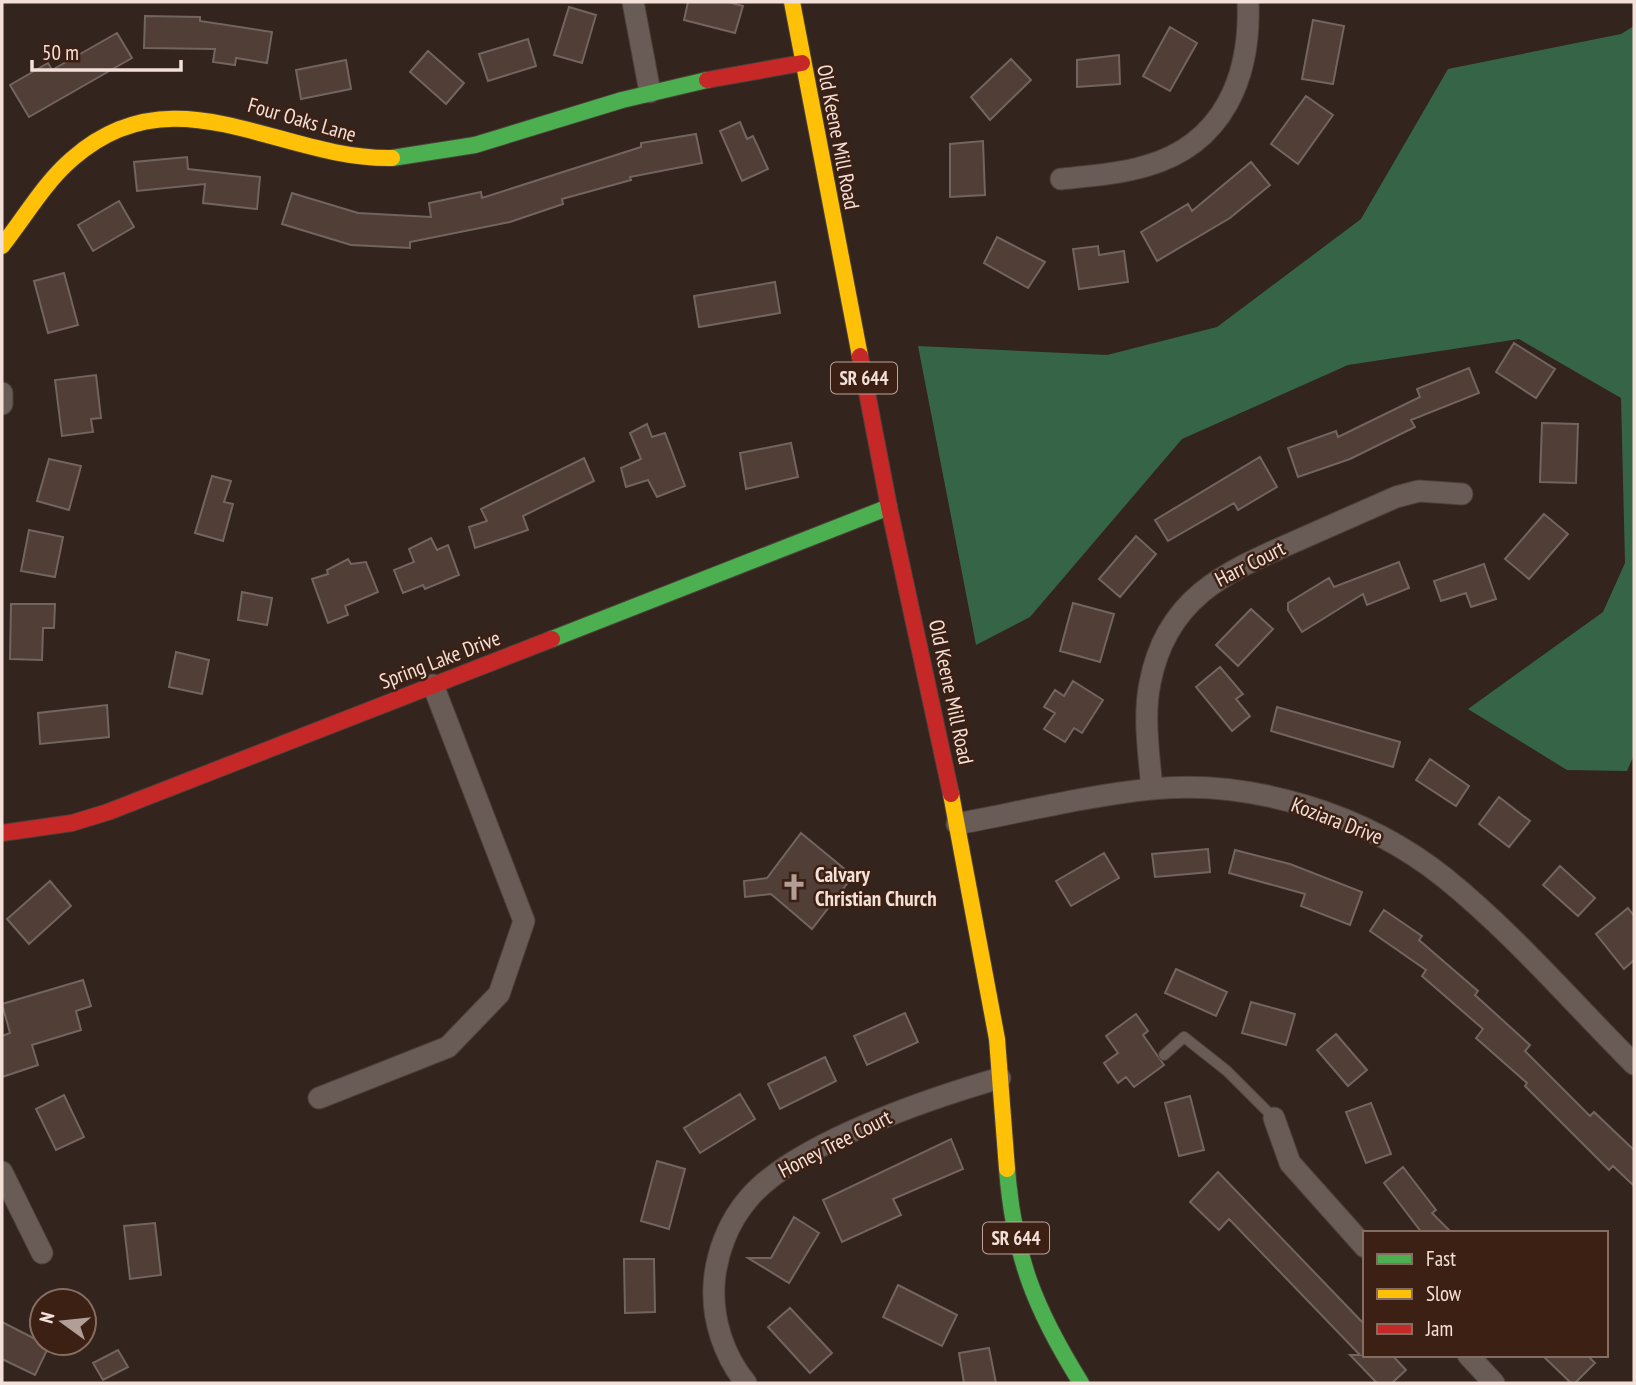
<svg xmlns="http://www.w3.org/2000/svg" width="1636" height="1385" font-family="'PT Sans Narrow',sans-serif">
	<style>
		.forest { fill: #366447 }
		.building { fill: #503e37; stroke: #72655f; stroke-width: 2 }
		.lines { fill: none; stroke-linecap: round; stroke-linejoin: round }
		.lane-casing { stroke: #4d403a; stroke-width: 12 }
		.street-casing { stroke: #4d403a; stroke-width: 23 }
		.fast-casing { stroke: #4d403a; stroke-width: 18 }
		.slow-casing { stroke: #4d403a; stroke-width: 18 }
		.jam-casing { stroke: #4d403a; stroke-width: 18 }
		.lane { stroke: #695b56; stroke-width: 10 }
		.street { stroke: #695b56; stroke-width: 21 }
		.fast { stroke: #4caf50; stroke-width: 16 }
		.slow { stroke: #ffc107; stroke-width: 16 }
		.jam { stroke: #c62828; stroke-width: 16 }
		.labels { text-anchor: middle; stroke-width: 5; stroke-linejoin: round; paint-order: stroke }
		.shield { fill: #3c2014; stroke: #bca69d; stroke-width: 2 }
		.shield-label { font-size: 19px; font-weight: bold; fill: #f3e0d8 }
		.street-label { font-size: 21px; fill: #f3e0d8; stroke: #3c2014 }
		.poi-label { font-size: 21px; font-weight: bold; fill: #f3e0d8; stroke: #3c2014; text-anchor: start }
	</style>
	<rect width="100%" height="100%" fill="#33241d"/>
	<path class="forest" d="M1634,26V755L1627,771L1567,770L1468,709L1603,612L1625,563L1621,398L1519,339L1348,365L1182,439L1030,617L976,645L918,346L1107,355L1217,327L1361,219L1448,69L1621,34Z"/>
	<path class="building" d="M688,2H728L743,6L735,33L684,20Z
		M569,7L596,15L582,63L554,55Z
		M145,16L200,17V21L272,32L267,63L236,58L235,65L213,62L215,49L144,48Z
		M1313,20L1344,26L1333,84L1302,79Z
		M1170,27L1197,43L1170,91L1143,76Z
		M117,33L132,58L29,117L10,85L48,63L52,70Z
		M528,39L536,66L488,81L479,54Z
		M428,51L464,83L446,104L410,72Z
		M1119,55L1120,84L1077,87V60Z
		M1011,59L1031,80L990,120L971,97Z
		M346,60L351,89L301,99L296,70Z
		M1306,96L1333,115L1298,164L1271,144Z
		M740,122L747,139L753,136L768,169L742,181L720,131Z
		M696,134L702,163L630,177L631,180L562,199L563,204L510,222L410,242V248L351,245L282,224L292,193L358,213L431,217L429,203L481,192L482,198L641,147V143Z
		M983,141L985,195L950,197V144Z
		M187,157L188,169L260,177L257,209L203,203L205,184L137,191L134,162Z
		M1251,162L1270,185L1230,218L1157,261L1141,232L1188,204L1192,211Z
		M119,201L134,227L93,251L78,225Z
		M997,237L1045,262L1028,288L984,263Z
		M1098,246L1099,255L1124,251L1128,282L1079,289L1073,249Z
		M64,273L78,325L48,333L34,281Z
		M775,282L780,313L699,327L694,296Z
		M1514,343L1555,369L1536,398L1496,372Z
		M1469,368L1479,393L1411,420L1415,427L1350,459L1298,477L1288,448L1336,431L1338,437L1420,397L1417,389Z
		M96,375L101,418L91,419L93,432L62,436L55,380Z
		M1542,423L1578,424L1576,483L1540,482Z
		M647,424L652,437L665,433L685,486L657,497L648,480L626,487L621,468L641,459L630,433Z
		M791,443L798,477L746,489L740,453Z
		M1260,457L1277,487L1238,510L1234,503L1168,541L1155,520Z
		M584,458L594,481L523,516L528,530L475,548L469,527L487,521L481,509Z
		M49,459L81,466L69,510L37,501Z
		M212,476L231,481L224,502L233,504L223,541L195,533Z
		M1544,514L1568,534L1529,579L1505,559Z
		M29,530L63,537L55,577L21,571Z
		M1136,536L1156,554L1120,597L1099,579Z
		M431,538L437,550L448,545L459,575L425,589L423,585L403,593L394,570L414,562L409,549Z
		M348,559L351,564L366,562L378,592L345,606L348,615L328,623L312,579L328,574L327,570Z
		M1399,562L1409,588L1367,605L1363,594L1302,632L1288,610V603L1329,578L1334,587Z
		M1484,564L1496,599L1471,607L1466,593L1441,601L1434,581Z
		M242,592L272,598L267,625L238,620Z
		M1073,603L1114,614L1100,662L1060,651Z
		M11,604H55L54,628H43L42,660L10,659Z
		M1251,609L1273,629L1238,666L1216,645Z
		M176,652L209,660L202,694L169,687Z
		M1220,667L1243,694L1236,699L1250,716L1232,731L1196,687Z
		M1073,681L1103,700L1082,733L1074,728L1065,742L1044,729L1055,713L1044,707L1055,690L1064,696Z
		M107,705L109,737L40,744L38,713Z
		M1277,707L1400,742L1393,767L1271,731Z
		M1430,759L1469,786L1456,806L1416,780Z
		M1499,797L1530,821L1509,847L1479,824Z
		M801,833L853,876L812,929L771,894L745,897L744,881L767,878Z
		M1208,849L1210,872L1155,877L1152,854Z
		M1235,850L1290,864L1362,892L1350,925L1301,906L1305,894L1229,873Z
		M1104,853L1119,878L1071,906L1056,881Z
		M1560,866L1595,898L1578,916L1543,885Z
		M50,881L71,906L29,944L7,919Z
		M1628,908L1634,916V960L1624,969L1596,934Z
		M1384,910L1422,936L1419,940L1478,991L1475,995L1530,1045L1525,1051L1590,1116L1594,1112L1634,1150V1186L1613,1166L1609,1170L1525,1086L1527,1083L1476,1038L1483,1029L1422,976L1426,970L1370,931Z
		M1176,969L1227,992L1216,1016L1165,993Z
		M83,980L91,1006L76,1011L81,1030L32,1045L38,1065L2,1077V1036L10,1033L2,1004Z
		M1251,1002L1295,1014L1286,1045L1242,1033Z
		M905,1013L918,1042L867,1065L854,1036Z
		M1136,1014L1148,1031L1143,1035L1164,1065L1134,1087L1126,1077L1118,1083L1104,1063L1118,1053L1106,1036Z
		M1336,1034L1367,1070L1348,1086L1317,1050Z
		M825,1057L836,1081L780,1109L768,1084Z
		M740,1094L755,1119L700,1153L684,1128Z
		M64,1095L84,1137L56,1150L36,1109Z
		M1190,1096L1204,1150L1179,1156L1165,1103Z
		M1371,1103L1391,1154L1366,1163L1346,1112Z
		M951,1139L963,1169L893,1199L901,1215L842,1242L823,1200Z
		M657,1161L685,1169L669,1229L641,1221Z
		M1403,1167L1436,1210L1432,1213L1452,1233H1422L1384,1183Z
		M1218,1172L1365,1325V1355H1392L1406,1370L1392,1383H1377L1350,1355H1360L1229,1219L1219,1230L1190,1202Z
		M794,1217L819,1233L789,1283L748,1258H771Z
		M155,1223L161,1275L130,1279L124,1226Z
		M624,1259H654L655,1312L625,1313Z
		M898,1285L957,1315L942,1346L883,1317Z
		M790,1308L832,1353L810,1373L768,1327Z
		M2,1322L49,1346L35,1375L2,1359Z
		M989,1348L996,1383H964L959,1353Z
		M118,1350L128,1367L103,1380L93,1363Z
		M1542,1355H1587L1595,1363L1575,1383H1571Z"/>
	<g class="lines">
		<defs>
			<path id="lane" d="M1164,1055L1184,1037L1227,1071L1274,1118"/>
			<path id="street" d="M633,2L650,92
				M1061,179C1089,176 1119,174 1146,166C1224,144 1251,76 1248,2
				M2,393V404
				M1152,789C1149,754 1143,717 1150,683C1166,599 1223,573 1294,542C1328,527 1362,512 1396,497L1419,491L1462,494
				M957,824C1021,812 1086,796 1151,789C1252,779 1365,814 1445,878C1513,933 1572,1002 1634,1064
				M319,1098L448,1047L499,994L524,921L433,685
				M1274,1118L1290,1163L1365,1247
				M2,1172L42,1253
				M1468,1355L1494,1383
				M746,1383C724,1356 712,1320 714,1285C716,1254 728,1222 749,1198C796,1143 931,1098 1000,1078"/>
			<path id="fast" d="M392,158L475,145L622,100L707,80
				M552,639L889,507
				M1007,1169C1014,1257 1035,1309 1081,1383"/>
			<path id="slow" d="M792,2L860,356
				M2,246C25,217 44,183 72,159C175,68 279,160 392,158
				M951,794L997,1039L1007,1169"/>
			<path id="jam" d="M707,80L802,63
				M860,356L889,507L951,794
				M2,833L72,823L108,812L552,639"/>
		</defs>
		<use href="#lane" class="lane-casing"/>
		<use href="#street" class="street-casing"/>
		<use href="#fast" class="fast-casing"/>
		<use href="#slow" class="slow-casing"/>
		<use href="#jam" class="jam-casing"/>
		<use href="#lane" class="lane"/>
		<use href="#street" class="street"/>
		<use href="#fast" class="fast"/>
		<use href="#slow" class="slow"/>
		<use href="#jam" class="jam"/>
	</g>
	<defs>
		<symbol id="church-bare" viewBox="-9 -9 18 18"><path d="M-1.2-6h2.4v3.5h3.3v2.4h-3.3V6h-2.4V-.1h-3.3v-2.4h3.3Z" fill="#b09e97" stroke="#3c2014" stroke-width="2.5" paint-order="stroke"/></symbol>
	</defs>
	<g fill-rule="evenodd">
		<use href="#church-bare" x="775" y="868" width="38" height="38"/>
	</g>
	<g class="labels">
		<g class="shield">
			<rect x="831" y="362.5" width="66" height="31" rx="5"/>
			<rect x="983" y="1222.5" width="66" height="31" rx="5"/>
		</g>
		<g class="shield-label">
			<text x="864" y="385">SR 644</text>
			<text x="1016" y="1245">SR 644</text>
		</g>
		<g class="street-label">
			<text transform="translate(302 120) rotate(16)" y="7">Four Oaks Lane</text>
			<text transform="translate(838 137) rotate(79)" y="7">Old Keene Mill Road</text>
			<text transform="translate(1250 564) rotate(-27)" y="7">Harr Court</text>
			<text transform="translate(440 660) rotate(-21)" y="7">Spring Lake Drive</text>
			<text transform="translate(951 692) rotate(78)" y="7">Old Keene Mill Road</text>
			<text transform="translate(1337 821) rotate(21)" y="7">Koziara Drive</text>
			<text transform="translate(835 1144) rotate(-27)" y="7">Honey Tree Court</text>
		</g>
		<g class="poi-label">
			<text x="815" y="882">Calvary<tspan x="815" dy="24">Christian Church</tspan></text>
		</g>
	</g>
	<rect width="1636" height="1385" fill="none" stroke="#f3e0d8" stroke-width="7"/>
	<rect x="1363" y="1231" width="245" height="126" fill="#3c2014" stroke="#856d62" stroke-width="2"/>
	<rect x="1377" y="1254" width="35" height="10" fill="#4caf50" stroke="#856d62" stroke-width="2"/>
	<text x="1426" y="1266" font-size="21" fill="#f3e0d8">Fast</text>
	<rect x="1377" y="1289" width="35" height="10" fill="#ffc107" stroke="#856d62" stroke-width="2"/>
	<text x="1426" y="1301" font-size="21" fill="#f3e0d8">Slow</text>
	<rect x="1377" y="1324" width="35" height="10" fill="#c62828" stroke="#856d62" stroke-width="2"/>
	<text x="1426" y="1336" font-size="21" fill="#f3e0d8">Jam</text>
	<g transform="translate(63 1322) rotate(285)"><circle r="33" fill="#3c2014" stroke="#856d62" stroke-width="2"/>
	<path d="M0-5L12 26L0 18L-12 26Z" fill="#b09e97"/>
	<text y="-10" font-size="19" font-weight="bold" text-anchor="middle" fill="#f3e0d8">N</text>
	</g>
	<path d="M32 60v10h149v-10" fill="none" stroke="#f3e0d8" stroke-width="3.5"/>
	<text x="42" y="60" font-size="21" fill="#f3e0d8" stroke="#3c2014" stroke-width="5" paint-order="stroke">50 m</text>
</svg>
